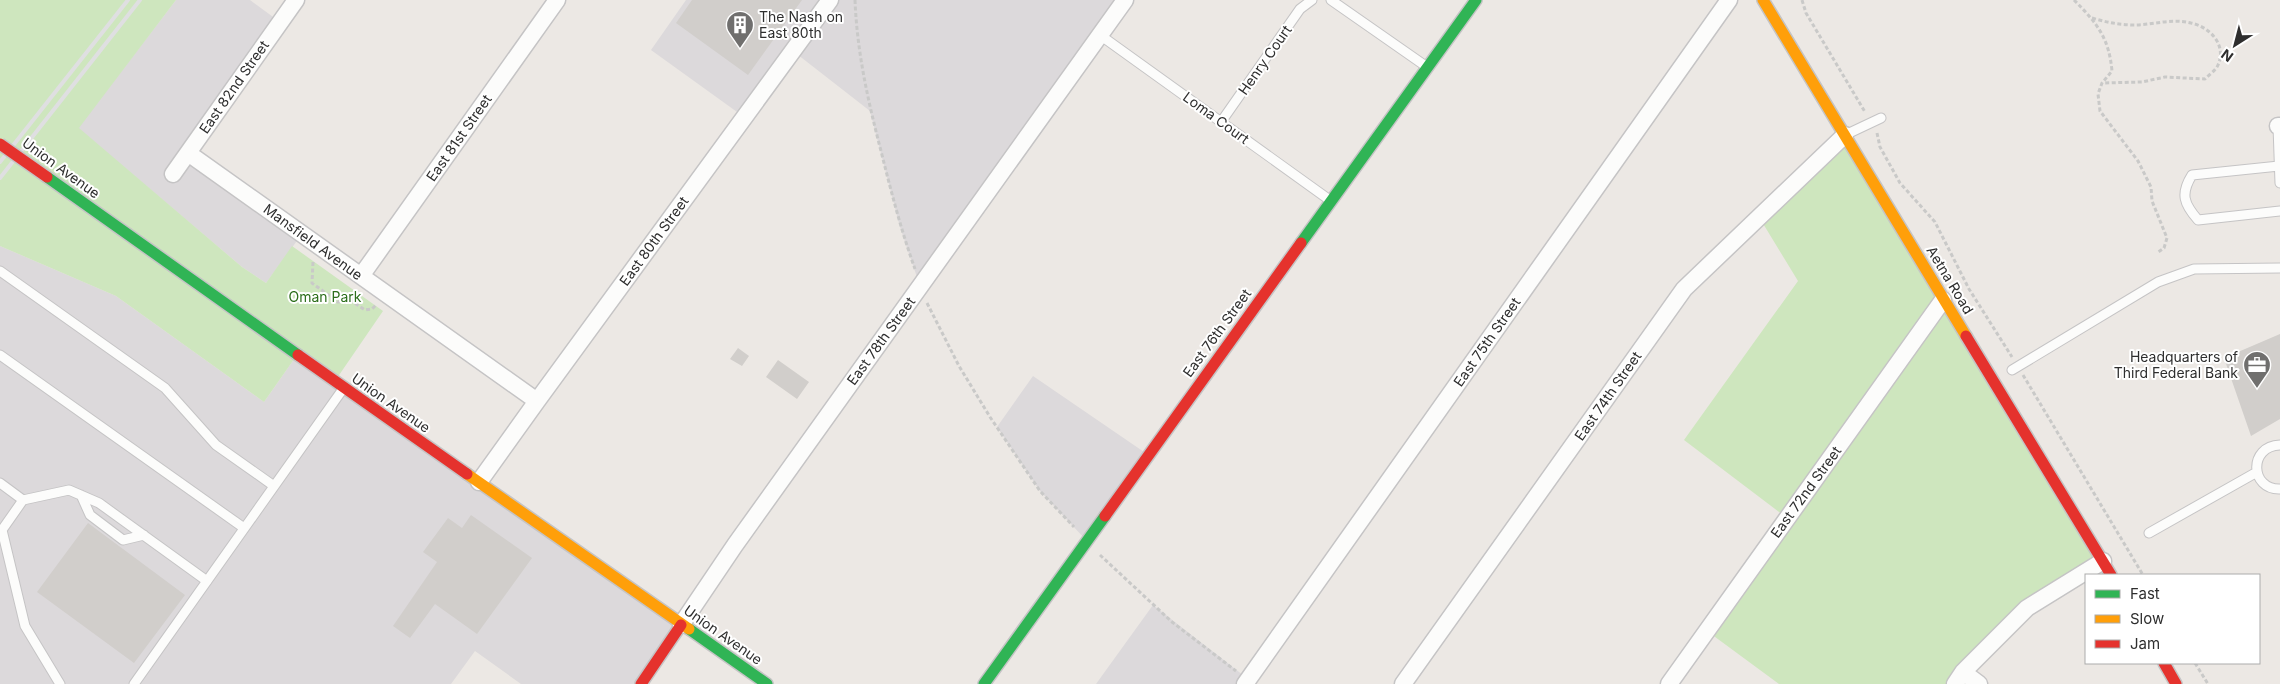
<svg xmlns="http://www.w3.org/2000/svg" width="2280" height="684" font-family="Inter,sans-serif">
	<style>
		.industrial { fill: #dcd9db }
		.green { fill: #cee6be }
		.building { fill: #d1cecb }
		.lines { fill: none; stroke-linecap: round; stroke-linejoin: round }
		.lane-casing { stroke: #c5c4c5; stroke-width: 11 }
		.street-casing { stroke: #c5c4c5; stroke-width: 19 }
		.fast-casing { stroke: #c5c4c5; stroke-width: 14 }
		.slow-casing { stroke: #c5c4c5; stroke-width: 14 }
		.jam-casing { stroke: #c5c4c5; stroke-width: 14 }
		.path { stroke: #c9c9c8; stroke-width: 3; stroke-dasharray: 4 2.5; stroke-linecap: butt }
		.lane { stroke: #fcfcfb; stroke-width: 9 }
		.street { stroke: #fcfcfb; stroke-width: 16 }
		.fast { stroke: #30b455; stroke-width: 11 }
		.slow { stroke: #ff9f0a; stroke-width: 11 }
		.jam { stroke: #e5322d; stroke-width: 11 }
		.rail { stroke: #dfdfe1; stroke-width: 4 }
		.jam-bridge-casing { stroke: #c5c4c5; stroke-width: 14; stroke-linecap: butt }
		.jam-bridge { stroke: #e5322d; stroke-width: 11 }
		.labels { text-anchor: middle; stroke-width: 4; stroke-linejoin: round; paint-order: stroke }
		.poi-label { font-size: 14px; fill: #2e2e2e; stroke: #fff; text-anchor: start }
		.street-label { font-size: 14px; fill: #2e2e2e; stroke: #fff }
		.park-label { font-size: 14px; fill: #2c6e1b; stroke: #fff }
	</style>
	<rect width="100%" height="100%" fill="#ece8e4"/>
	<path class="industrial" d="M176,0H250L280,22L188,153L302,234L266,283L242,267L78,128Z
		M686,0H1125L920,286L900,227L870,111L793,51L744,117L651,50Z
		M0,246L116,296L264,402L297,355L681,625L641,684H521L475,651L451,684H0Z
		M1033,376L1147,454L1086,540L1040,491L997,427Z
		M1153,605L1248,679L1245,684H1096Z"/>
	<path class="green" d="M0,0H176L79,128L242,267L266,283L292,246L383,311L335,381L297,355L264,402L116,296L0,246Z
		M1845,135L2103,561L2027,608L1955,684H1779L1707,631L1787,518L1684,440L1798,281L1759,217Z"/>
	<path class="building" d="M692,0H802L748,75L676,23Z
		M2280,334V419L2251,436L2224,358Z
		M738,348L749,356L742,366L730,359Z
		M778,360L809,382L797,399L766,377Z
		M471,515L532,558L477,634L435,604L410,638L393,626L437,562L423,552L448,518L462,528Z
		M88,523L185,595L134,663L37,592Z"/>
	<g class="lines">
		<defs>
			<path id="lane" d="M1331,0L1427,67
				M1100,35L1331,201
				M1221,122L1300,9L1312,0
				M2278,126L2280,183
				M1845,135L1881,118
				M2279,166L2192,175C2180,194 2184,204 2198,220L2280,211
				M0,271L165,388L216,445L274,486
				M0,355L244,528
				M2012,370L2158,282L2194,269L2280,268
				M2280,445C2248,446 2250,490 2280,489
				M0,483L23,500L2,530L25,626L60,684
				M81,495L90,515L123,540L144,535
				M23,500L69,490L99,503L207,581
				M2149,533L2257,472
				M134,684L343,389"/>
			<path id="street" d="M2278,126H2280
				M188,153L537,401
				M173,174L296,0
				M361,276L557,0
				M479,482L537,401L830,0
				M681,625L735,545L1125,0
				M1963,672L1979,684
				M1245,684L1729,0
				M1403,684L1684,289L1845,135
				M1669,684L1943,300
				M1955,684L1963,672L2027,608L2103,561"/>
			<path id="fast" d="M47,177L298,355
				M1301,243L1476,0
				M689,629L767,684
				M984,684L1105,516"/>
			<path id="slow" d="M1763,0L1966,336
				M467,474L689,629"/>
			<path id="jam" d="M1966,336L2111,575
				M298,355L467,474
				M1105,516L1301,243
				M2164,663L2176,684
				M641,684L681,625"/>
		</defs>
		<use href="#lane" class="lane-casing"/>
		<use href="#street" class="street-casing"/>
		<use href="#fast" class="fast-casing"/>
		<use href="#slow" class="slow-casing"/>
		<use href="#jam" class="jam-casing"/>
		<path class="path" d="M855,0C857,52 868,101 881,151C891,191 901,230 915,269
			M1802,0L1806,13L1865,112
			M2074,0C2097,23 2109,38 2112,71L2102,83L2098,94L2100,111L2138,161L2151,187L2152,201L2167,238L2164,248L2157,253
			M2092,18C2106,22 2119,25 2134,25C2153,25 2172,18 2191,23C2210,27 2227,45 2218,65C2216,70 2209,75 2205,79L2165,77L2142,82L2103,83
			M1877,133L1880,147L1900,183L1935,222L1969,289L2012,357
			M313,262L312,283L338,302L350,300L365,310L372,309L376,305
			M927,303L959,366L990,417L1040,491L1074,527
			M2023,375L2143,575
			M1100,555L1172,622L1236,671
			M2195,663L2208,684"/>
		<use href="#lane" class="lane"/>
		<use href="#street" class="street"/>
		<use href="#fast" class="fast"/>
		<use href="#slow" class="slow"/>
		<use href="#jam" class="jam"/>
		<path class="rail" d="M0,162L128,0
			M0,178L140,0"/>
		<defs>
			<path id="jam-bridge" d="M0,144L47,177"/>
		</defs>
		<use href="#jam-bridge" class="jam-bridge-casing"/>
		<use href="#jam-bridge" class="jam-bridge"/>
	</g>
	<defs>
		<symbol id="building-pin" viewBox="-11 -11 22 30"><path d="M0 17L-7.5 6A9.5 9.5 0 1 1 7.5 6Z" fill="#706f6e" stroke="#fff"/><path d="M-4-6H4V6H1V3H-1V6H-4ZM-2.5-4.3h1.7v1.8h-1.7ZM.8-4.3h1.7v1.8H.8ZM-2.5-1h1.7V.8h-1.7ZM.8-1h1.7V.8H.8Z" fill="#fff"/></symbol>
		<symbol id="office-pin" viewBox="-11 -11 22 30"><path d="M0 17L-7.5 6A9.5 9.5 0 1 1 7.5 6Z" fill="#706f6e" stroke="#fff"/><path d="M-6-3h4V-5.5h4V-3h4V5H-6ZM-1-4.5V-3h2v-1.5ZM-6 0V1H6V0Z" fill="#fff"/></symbol>
	</defs>
	<g fill-rule="evenodd">
		<use href="#building-pin" x="724" y="9" width="32" height="43"/>
		<use href="#office-pin" x="2241" y="349" width="32" height="43"/>
	</g>
	<g class="labels">
		<g class="poi-label">
			<text x="759" y="22">The Nash on<tspan x="759" dy="16">East 80th</tspan></text>
			<text x="2238" y="362" text-anchor="end">Headquarters of<tspan x="2238" dy="16">Third Federal Bank</tspan></text>
		</g>
		<g class="street-label">
			<text transform="translate(1265 60) rotate(-55)" y="5">Henry Court</text>
			<text transform="translate(234 87) rotate(-55)" y="5">East 82nd Street</text>
			<text transform="translate(1216 118) rotate(36)" y="5">Loma Court</text>
			<text transform="translate(459 138) rotate(-55)" y="5">East 81st Street</text>
			<text transform="translate(61 168) rotate(36)" y="5">Union Avenue</text>
			<text transform="translate(654 241) rotate(-54)" y="5">East 80th Street</text>
			<text transform="translate(313 242) rotate(36)" y="5">Mansfield Avenue</text>
			<text transform="translate(1950 280) rotate(59)" y="5">Aetna Road</text>
			<text transform="translate(1217 333) rotate(-54)" y="5">East 76th Street</text>
			<text transform="translate(881 341) rotate(-54)" y="5">East 78th Street</text>
			<text transform="translate(1487 342) rotate(-55)" y="5">East 75th Street</text>
			<text transform="translate(1608 396) rotate(-55)" y="5">East 74th Street</text>
			<text transform="translate(391 403) rotate(35)" y="5">Union Avenue</text>
			<text transform="translate(1806 492) rotate(-54)" y="5">East 72nd Street</text>
			<text transform="translate(723 635) rotate(35)" y="5">Union Avenue</text>
		</g>
		<g class="park-label">
			<text x="325" y="302">Oman Park</text>
		</g>
	</g>
	<rect x="2085" y="574" width="175" height="90" fill="#ffffff" stroke="#ababab"/>
	<rect x="2095" y="590" width="25" height="8" fill="#30b455" stroke="#ababab"/>
	<text x="2130" y="599" font-size="15" fill="#2e2e2e">Fast</text>
	<rect x="2095" y="615" width="25" height="8" fill="#ff9f0a" stroke="#ababab"/>
	<text x="2130" y="624" font-size="15" fill="#2e2e2e">Slow</text>
	<rect x="2095" y="640" width="25" height="8" fill="#e5322d" stroke="#ababab"/>
	<text x="2130" y="649" font-size="15" fill="#2e2e2e">Jam</text>
	<g transform="translate(2235 45) rotate(216)" stroke="#ffffff" stroke-width="4" paint-order="stroke">
	<path d="M0-4L9 19L0 12L-9 19Z" fill="#2e2e2e"/>
	<text y="-8" font-size="14" font-weight="bold" text-anchor="middle" fill="#2e2e2e">N</text>
	</g>
</svg>
